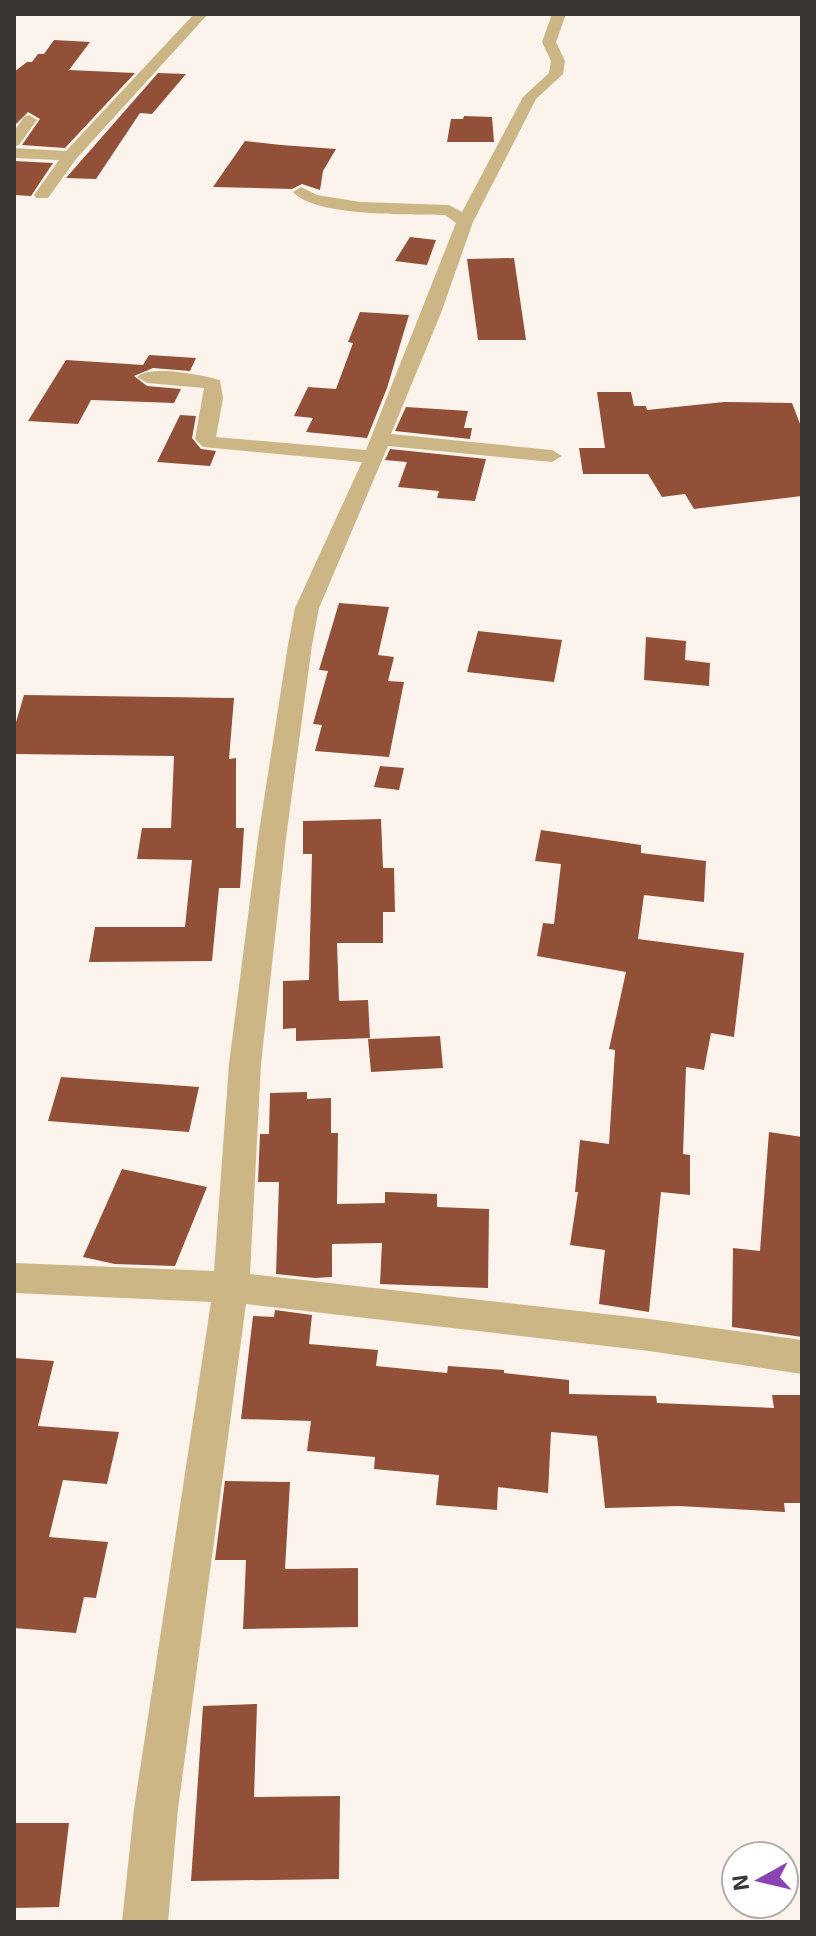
<svg xmlns="http://www.w3.org/2000/svg" width="816" height="1936" font-family="'Exo 2',sans-serif">
	<style>
		.building { fill: #915037 }
		.lines { fill: none; stroke-linecap: round; stroke-linejoin: round }
		.minor { fill: #ccb685; fill-rule: evenodd }
	</style>
	<rect width="100%" height="100%" fill="#fbf3ec"/>
	<path class="building" d="M54,40L90,42L69,70L135,73L65,148L22,145L40,119L28,112L14,126V72L27,62H32L38,54H44Z
		M158,73L186,74L152,114L140,113L96,179L66,178Z
		M464,116L492,117L494,142H447L451,119H463Z
		M245,141L281,145L336,149L323,171L320,190L302,184L292,189L213,187Z
		M14,161L53,163L31,196L14,195Z
		M410,237L436,240L427,265L395,261Z
		M514,258L526,340H478L467,259Z
		M360,312L409,315L387,388L367,438L306,432L313,418L294,416L308,387L336,389L353,343L348,342Z
		M149,355L196,358L190,371L153,368L134,376L147,386L181,389L174,403L91,400L78,424L28,421L66,360L143,365Z
		M597,392H631L634,406H646L647,410L724,402L792,403L802,429V496L694,509L685,494L662,497L648,474H583L579,448H605Z
		M406,407L468,411L464,428H472L470,439L395,431Z
		M180,415L196,416L192,438L201,449L216,451L210,466L157,462Z
		M390,449L486,459L475,501L437,498L439,491L398,487L407,462L385,460Z
		M339,603L389,607L378,655L394,657L388,681L404,682L389,757L315,751L322,725L313,724L328,671L319,670Z
		M478,631L562,640L554,682L467,672Z
		M646,637L686,641L685,660L710,663L709,686L644,680Z
		M24,695L234,698L229,759L236,758V828H244L242,860L240,888H219L212,961L89,962L95,927H185L192,860L137,859L142,828H171L174,756L14,754V729Z
		M380,766L404,768L399,790L374,787Z
		M381,819L383,868H394L395,912H383V943H337L339,1001L368,1000L370,1038L296,1041V1028L283,1029V981L309,980L312,854H303V821Z
		M541,830L641,845V853L706,861L704,902L644,895L638,939L744,953L734,1037L711,1033L704,1070L686,1067L683,1154L690,1155V1195L661,1192L649,1312L599,1304L605,1250L570,1245L578,1192H575L580,1140L609,1144L615,1050L609,1049L626,972L537,956L543,923L554,924L561,864L535,861Z
		M440,1036L443,1068L371,1072L368,1039Z
		M61,1077L199,1087L189,1132L48,1121Z
		M307,1092V1099L331,1098V1133H338L337,1204L385,1203V1192L437,1194V1207L489,1209L488,1288L380,1284L382,1243L332,1244V1277L315,1278L276,1274L279,1182H258L260,1134H269L270,1093Z
		M769,1132L802,1137V1337L732,1327L733,1248L760,1251Z
		M122,1169L207,1187L175,1266L115,1264L83,1257Z
		M275,1310L312,1315L309,1344L378,1350L376,1366L447,1373L448,1366L504,1370V1373L569,1380V1394L656,1396L657,1403L774,1408L772,1395H802V1503H784L785,1512L679,1506L605,1508L597,1436L551,1432L548,1493L498,1487L497,1510L436,1505L439,1475L374,1469L375,1457L307,1451L311,1421L241,1419L253,1316L274,1317Z
		M14,1358L54,1361L38,1426L119,1432L107,1484L63,1480L49,1537L108,1542L96,1598L84,1597L76,1633L14,1628Z
		M225,1481L290,1482L285,1569L358,1568V1627L243,1629L246,1560H215Z
		M257,1704L254,1797L340,1796L339,1879L191,1881L203,1706Z
		M14,1823H69L59,1907L14,1908Z"/>
	<g class="lines">
		<path class="minor" d="M194,14H208L76,159L48,198H36L34,195L59,160L14,158V148L66,151Z
			M552,14H566L556,42L565,61L563,74L536,99L473,222L441,313L391,434L552,450L562,456L552,462L388,446L319,608L312,645L286,838L261,1064L250,1274L649,1319L802,1340V1374L649,1351L246,1304L178,1809L168,1922H122L134,1809L211,1302L14,1293V1263L214,1271L229,1064L258,838L288,645L295,608L362,462L203,447L195,439L204,388L147,383L137,377C150,364 202,375 220,380L223,398L216,437L366,450L456,223L445,215C410,214 315,217 293,192L301,187L317,195L360,202L449,205L462,212L523,97L549,73L551,61L542,42Z
			M29,115L37,120L19,145L14,147V131L24,117Z"/>
	</g>
	<rect width="816" height="1936" fill="none" stroke="#393633" stroke-width="32"/>
	<g transform="translate(760 1880) rotate(262)"><circle r="38" fill="#ffffff" stroke="#b0afad" stroke-width="2"/>
	<path d="M0-6L14 30L0 20L-14 30Z" fill="#8c43b6"/>
	<text y="-12" font-size="22" font-weight="bold" text-anchor="middle" fill="#393633">N</text>
	</g>
</svg>
